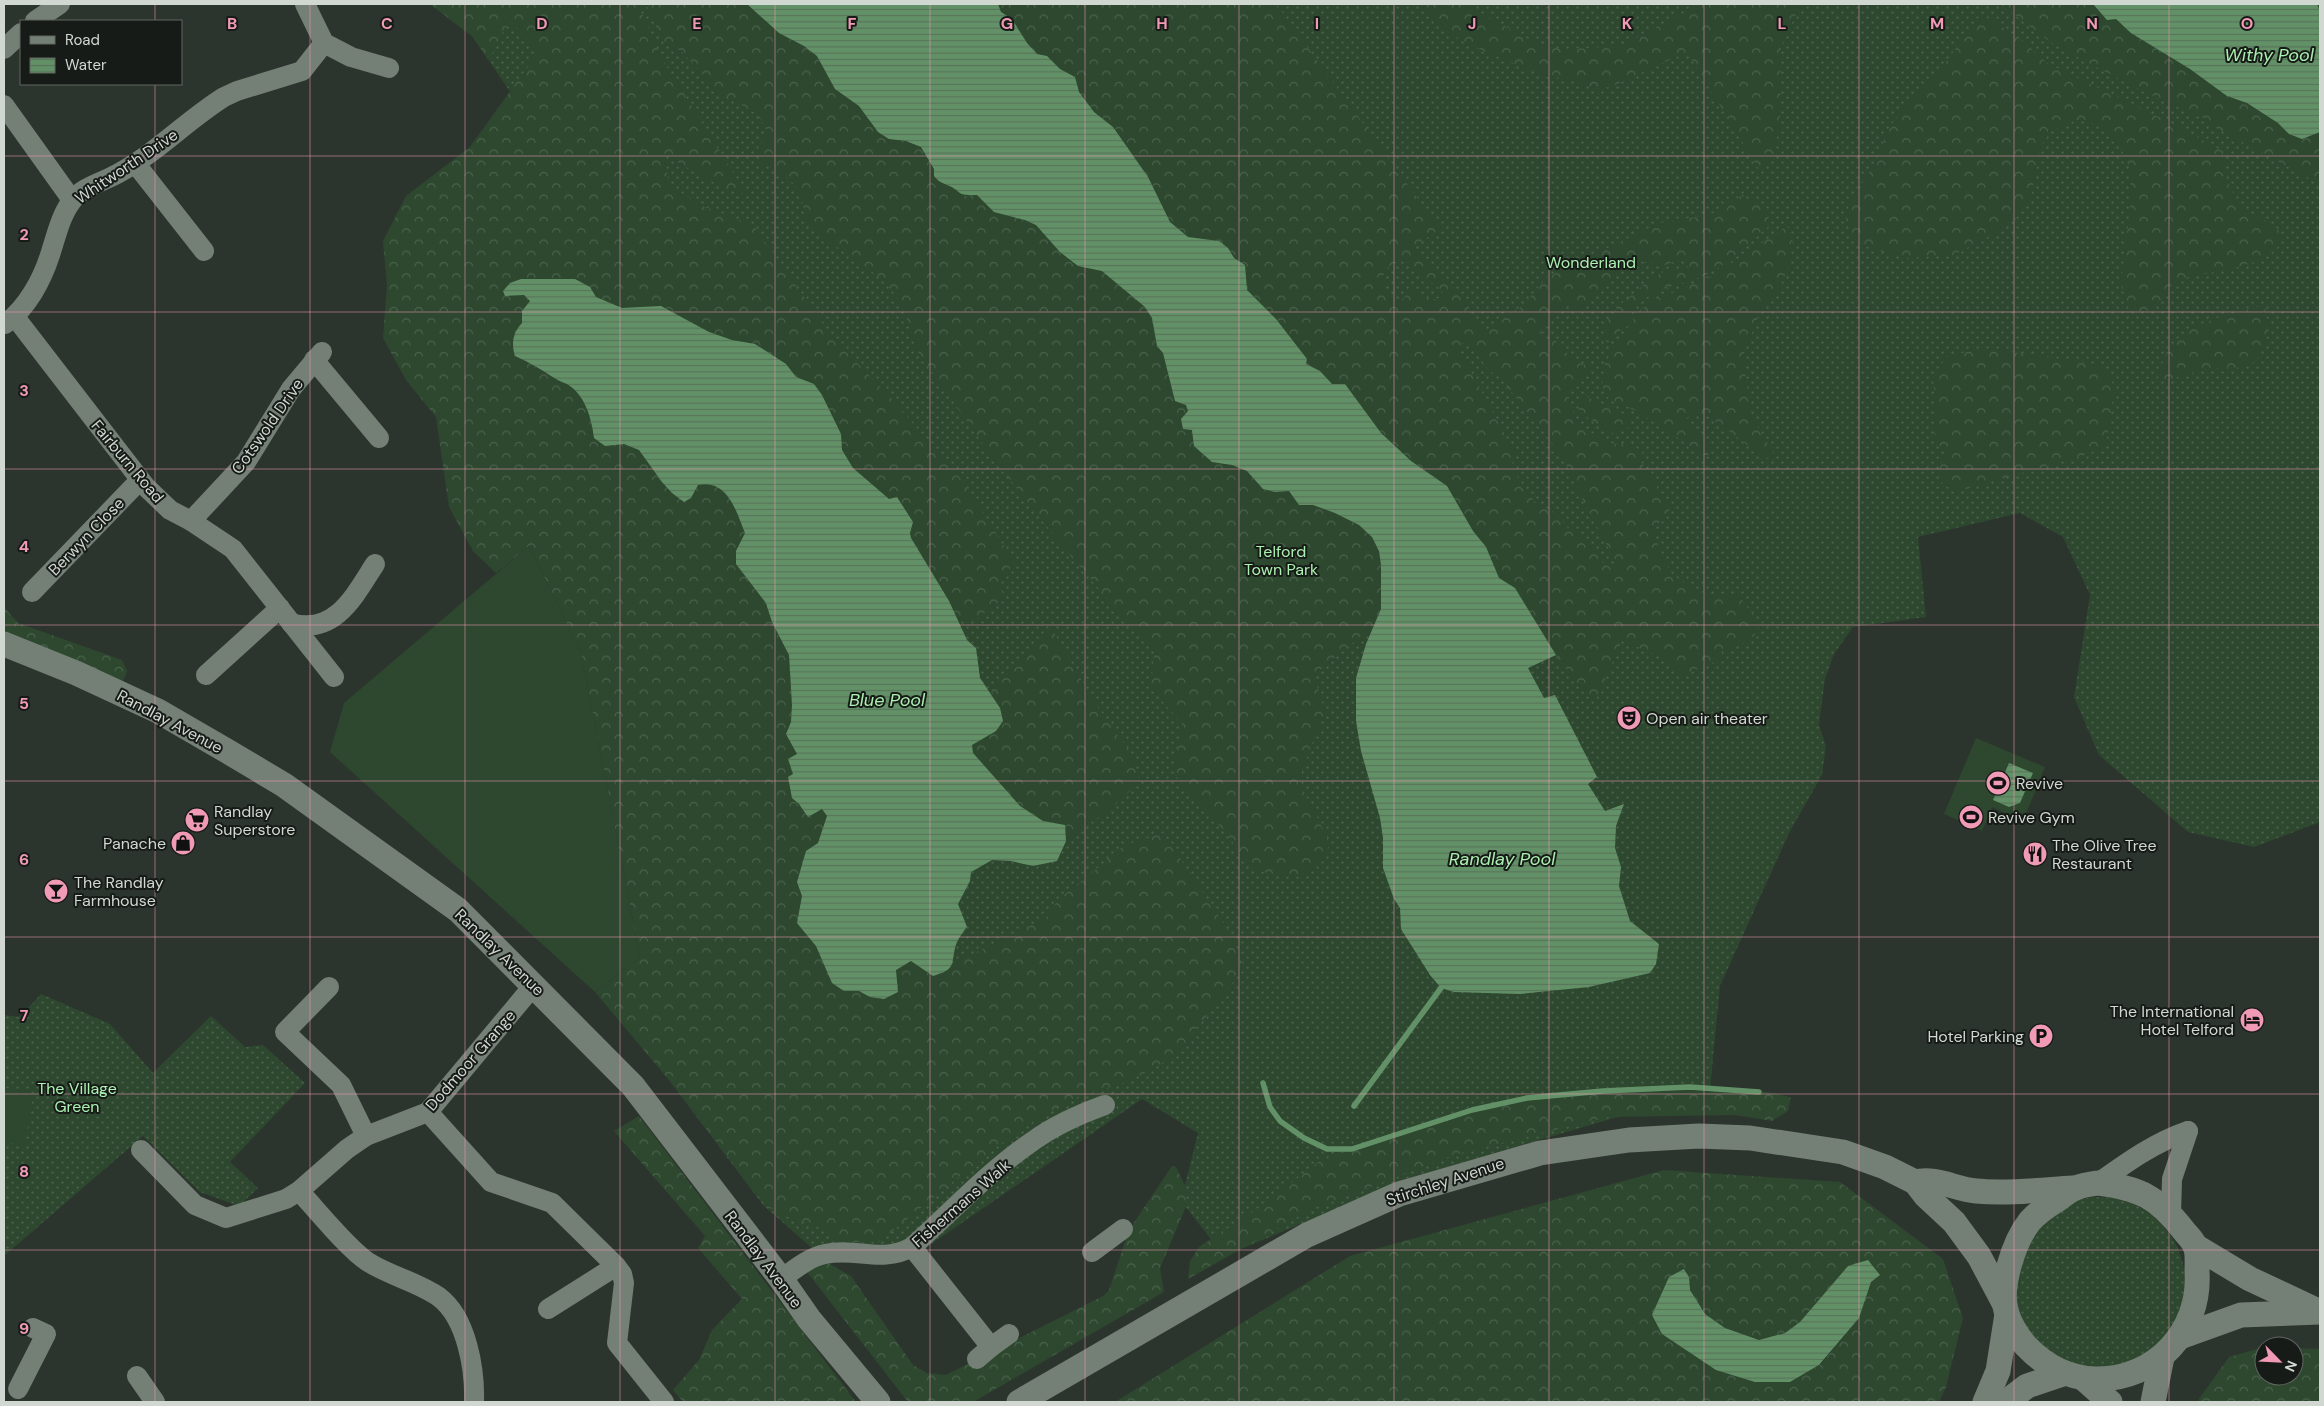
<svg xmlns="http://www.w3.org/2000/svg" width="2324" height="1406" font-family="'DM Sans',sans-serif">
	<defs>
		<pattern id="grass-dots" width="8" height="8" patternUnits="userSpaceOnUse" patternTransform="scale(1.25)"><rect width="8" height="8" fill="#2d482f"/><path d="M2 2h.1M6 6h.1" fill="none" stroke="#4a624c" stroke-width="1.8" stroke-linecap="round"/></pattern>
		<pattern id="forest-crowns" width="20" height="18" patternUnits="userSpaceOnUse" patternTransform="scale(1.25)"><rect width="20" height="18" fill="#2d482f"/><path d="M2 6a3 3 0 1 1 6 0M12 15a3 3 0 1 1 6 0" fill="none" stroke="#4a624c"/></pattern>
		<pattern id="water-rules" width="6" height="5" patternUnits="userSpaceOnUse" patternTransform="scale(1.25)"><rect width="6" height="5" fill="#639167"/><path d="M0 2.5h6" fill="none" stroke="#567559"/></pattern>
	</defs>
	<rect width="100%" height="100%" fill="#2c352d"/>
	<g fill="url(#grass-dots)">
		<polygon points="430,4 2320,4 2320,822 2254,847 2188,832 2099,755 2074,697 2090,595 2063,537 2020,513 1918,537 1926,617 1853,627 1834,654 1825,679 1819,725 1826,746 1822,775 1789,833 1720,986 1709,1099 1641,1110 1413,1177 1224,1256 1181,1201 1198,1133 1142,1099 924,1249 821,1256 763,1205 669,1080 511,93 472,36"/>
		<polygon points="41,994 110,1024 153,1073 211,1016 245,1047 263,1045 305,1083 230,1162 258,1188 239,1206 200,1192 143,1136 4,1256 4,1015 20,1017"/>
		<circle cx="2099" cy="1283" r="86"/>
	</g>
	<g fill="url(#forest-crowns)" fill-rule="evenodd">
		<path d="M430,4H638L661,57L747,195L715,183L666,156L667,176L673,188L705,207L753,225L833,338L891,398L967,486L1014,563L1001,580L1004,598L974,621L958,622L949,601L889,499L853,468L842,450L841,434L814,384L796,377L786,364L755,344L732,340L709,332L661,306L623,308L596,297L590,287L505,296L525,295L530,301L522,311V323L515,356C531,363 541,371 556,379C561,382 566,383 570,386C586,397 592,421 594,438L605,446L624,444L639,450L662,482L691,498L698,485C728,479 736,511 745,533L736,551V564L766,603L772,622L789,655L792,705L791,722L786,734L797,754L792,798L808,817L822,809L827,816L818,843L805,851L797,882L802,896L797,923L816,946L824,967L844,991H859L870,997L896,970L911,961L933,976L946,972L954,963L1046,918L1058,900L1105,862L1115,851L1132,843L1163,833L1232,936L1244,968L1175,1056L1129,1081L1069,1100L1023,1128L992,1150L879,1242L836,1243L823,1230L808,1222L792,1219L766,1206L669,1080L595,992L640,957L581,653L529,546L496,573L473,551L449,507L436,417L406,380L383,338L387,286L383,241L406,196L470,147L539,51L509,20L489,60L472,36Z"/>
		<path d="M646,4H747L779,33L804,46L817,56L835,89L859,106L878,132L889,139L906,141L921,147C931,163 942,188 961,195C965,197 972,195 977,195L994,212L1025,220L1036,225L1060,252L1078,266L1102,271L1145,307L1152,318L1156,346L1163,353L1175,401L1186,405L1194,446L1212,462L1232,465L1247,471L1263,489L1275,492L1289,491L1299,505H1313L1335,513L1359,525L1372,537L1379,551L1381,565V609L1373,626L1314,675L1325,712L1310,749L1299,782L1329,841C1328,856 1314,876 1298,877C1283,878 1265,872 1251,869L1230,838L1176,776L1175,757L1183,725L1151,688L1154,652L1067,552L993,458L916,349C902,292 891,284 844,252C835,245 824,239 816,232C802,219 805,201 796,187C789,176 772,170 761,163L757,150L768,133L757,114L720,93L681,51L663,42Z"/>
		<path d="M998,4H1276L1440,229L1413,247L1468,306L1465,313L1476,324L1488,330L1499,319L1523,306L1546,278L1659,223L1710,215L1743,195L1768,209V227C1752,240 1729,263 1711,272C1689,284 1663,285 1643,300C1632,309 1618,340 1607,343L1603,334L1608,319L1621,304L1648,281L1665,271L1690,267L1686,258L1665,265L1640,262L1625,267L1612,279L1578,316L1568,302L1540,332L1545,339L1555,340L1574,361L1590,367L1578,386L1568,395L1576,422L1607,443L1630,445L1643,451L1639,458L1670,509L1656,527L1655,538L1671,574L1692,588L1719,596L1738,595L1759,623C1757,642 1738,645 1722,651L1721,659L1684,675L1678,674L1667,659L1622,641L1595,702L1581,682L1577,684L1556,655L1515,588L1499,578L1486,547L1473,531L1447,486L1411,461L1381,433L1367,414L1332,384L1320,371L1306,364L1276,319L1247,289L1245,265L1234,258L1228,248L1218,241L1188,237L1170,222L1148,177L1114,127L1094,112L1079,92L1075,77L1060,69L1047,56L1037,54L1027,43L1012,19L1001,12ZM1401,261C1420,268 1426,280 1443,291L1439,298L1431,300L1412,289L1397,305C1383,289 1373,269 1401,261ZM1462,343L1472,346L1489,371L1498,375L1562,455L1579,493L1617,564L1613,569L1601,561L1586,537L1568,528L1556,514L1534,501L1511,468L1515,454L1460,351Z"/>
		<polygon points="1418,4 1473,4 1481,13 1530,40 1560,49 1593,48 1623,44 1656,29 1699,4 1801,4 1781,46 1780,126 1773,152 1760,171 1687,52 1610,87 1595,89 1566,78 1547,77 1472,46 1442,29"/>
		<polygon points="2000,4 2093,4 2107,19 2116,19 2131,33 2190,69 2226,96 2247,103 2278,123 2289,134 2302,139 2320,132 2320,184 2216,128 2205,119 2152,96 2079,58 2049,41"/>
		<path d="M1981,14L2022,40L2047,63L2179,127L2224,152C2221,170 2233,202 2249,212C2262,220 2275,223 2284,237C2273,264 2225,270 2199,275C2193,277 2185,277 2180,279C2157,291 2167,317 2129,310L2121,284L2130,208L2131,171L2115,135L2086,120H2076L2050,132L2041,146L2031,198L2015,220L1997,232L1954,255L1904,258L1868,247L1851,236L1846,220L1849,202L1875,164L1890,126L1907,105L1934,78Z"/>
		<polygon points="1787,226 1793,241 1790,264 1775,297 1759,315 1743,356 1751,416 1773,452 1772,456 1768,458 1761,455 1703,412 1681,420 1714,445 1707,457 1638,412 1605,396 1602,385 1605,362 1639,311 1651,302 1714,275"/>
		<path d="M2266,305C2264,314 2268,319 2269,328C2269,333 2265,341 2264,346C2255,375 2231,366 2209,369C2191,371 2176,380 2157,381C2160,373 2162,364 2165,356C2182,320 2233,315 2266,305Z"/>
		<path d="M1984,348L2095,364L2109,373L2112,382L2114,391L2108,433L2106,441L2099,449L2080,457L1957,491C1934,483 1936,472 1946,454C1927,429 1937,429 1936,401C1936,394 1933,385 1933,378L1946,357Z"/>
		<polygon points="1583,395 1632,418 1627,430 1612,433 1582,414 1579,409"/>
		<polygon points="4,607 18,623 122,660 127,671 121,686 4,638"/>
		<polygon points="1050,626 1095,703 1131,754 1140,782 1111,808 1066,841 1065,825 1043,821 1020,806 973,753 972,745 996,731 1003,721 1000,708 991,689"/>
		<path d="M1690,1087C1713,1088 1773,1089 1791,1098L1788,1111L1772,1121L1735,1115L1608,1117L1457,1154L1308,1211L1188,1279L1190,1261L1199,1247L1253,1212L1320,1161L1402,1131L1472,1110L1527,1098L1603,1091Z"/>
		<polygon points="639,1116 856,1402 683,1402 673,1390 699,1360 712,1330 742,1299 698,1248 705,1236 614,1131"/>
		<polygon points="1172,1166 1176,1167 1187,1190 1185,1209 1160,1268 1164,1292 973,1402 908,1402 804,1268 817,1257 851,1276 913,1365 927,1373 946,1375 1103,1296 1109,1290 1129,1230"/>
		<path d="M1664,1170L1840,1182L1943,1259L1963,1318L1946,1387L1939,1402H1115L1350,1256ZM1848,1266L1871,1282L1859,1318L1820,1365L1790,1382L1716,1370L1680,1271L1685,1269L1689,1277V1290L1705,1314L1725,1328L1759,1340L1785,1333L1800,1322Z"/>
		<polygon points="2264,1347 2264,1376 2294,1376 2294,1348 2320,1349 2320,1402 2199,1402 2199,1399 2229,1357"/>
	</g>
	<g fill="#2d482f">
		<polygon points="529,546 581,653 640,957 595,992 330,752 344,703"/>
		<polygon points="1976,738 2045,767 2023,821 1992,807 1982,831 1944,814"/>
		<polygon points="4,1088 33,1093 25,1145 4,1142"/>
	</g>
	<g fill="url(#water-rules)">
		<path d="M747,4H998L1001,12L1012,19L1027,43L1037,54L1047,56L1060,69L1075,77L1079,92L1094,112L1113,127L1148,177L1170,222L1188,237L1219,241L1228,248L1234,258L1245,265L1247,290L1276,319L1307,359L1306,364L1320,371L1332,384H1345L1381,433L1411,461L1447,486L1473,531L1486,547L1499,578L1515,588L1556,655L1528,668L1544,698L1555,695L1597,777L1588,784L1605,811L1624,804L1616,826L1615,848L1621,867L1619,886L1630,921L1659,944L1656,964L1650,973L1589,987L1520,994L1454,992L1441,988L1430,975L1401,929L1400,908L1394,899L1383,868V838L1380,818L1361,751L1356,721V678L1366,644L1381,609V565L1379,551L1372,537L1359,525L1335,513L1313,505H1299L1289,491L1275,492L1263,489L1247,471L1232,465L1212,462L1194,446L1192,430L1183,429L1181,419L1188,411L1186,405L1175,401L1163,353L1157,346L1152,318L1145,307L1102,271L1078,266L1060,252L1036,225L1025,220L994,212L977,195C954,196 963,191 947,185C941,182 939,182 934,176V169L921,147L906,141L889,139L878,132L859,106L835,89L817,56L804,46L779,33Z"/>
		<polygon points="2093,4 2317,4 2320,12 2320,132 2302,139 2289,134 2278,123 2247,103 2227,96 2190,69 2131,33 2116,19 2107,20"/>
		<path d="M521,279H575L590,287L596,297L622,308L661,306L709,332L732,340L755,344L786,364L796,377L814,384L822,395L841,434L842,450L853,468L889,499L897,497L913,522L910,533L911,538L949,601L967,640L976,648L980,678L1000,708L1003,721L996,731L972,745L973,753L1020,806L1043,821L1065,825L1066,841L1057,861L1033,866L1011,861L992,860L971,872L970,881L958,904L967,927C962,933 957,940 955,948C951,967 955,969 933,976L911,961L896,970L898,992L884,999L870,997L859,991H844L832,983L816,946L797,923L802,896L797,882L806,851L818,843L827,816L822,809L808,817L799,804L792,798L788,777L793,774L788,759L797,754L786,734L791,722L792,705L789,655L772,622L766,603L736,564V551L745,533C736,511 728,479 698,485L691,498L684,502L672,493L662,482L639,450L624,444L605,446L594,438C592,421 586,397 570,386C566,383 561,382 556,379C541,370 531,363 515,356C511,343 513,333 522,323V311L530,301L524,295L505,296L503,291L510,283Z"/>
		<polygon points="2009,763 2033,773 2020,803 2009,807 1993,800"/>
		<polygon points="1868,1260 1880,1275 1871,1282 1859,1318 1819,1365 1790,1382 1755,1382 1716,1370 1662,1334 1652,1315 1669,1277 1684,1269 1689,1277 1690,1290 1705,1314 1725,1328 1759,1340 1785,1333 1800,1322 1848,1266"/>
	</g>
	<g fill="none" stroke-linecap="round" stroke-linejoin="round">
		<g stroke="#639167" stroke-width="5.5">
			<polyline points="1263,1083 1270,1107 1280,1121 1304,1138 1327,1149 1352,1149 1472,1110 1527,1098 1603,1091 1690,1087 1759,1092"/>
			<polyline points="1354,1106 1441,988"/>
		</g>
		<g stroke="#747f75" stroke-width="20">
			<polyline points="305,4 324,43 351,57 389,68"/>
			<polyline points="35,21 60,4"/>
			<polyline points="4,49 21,33"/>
			<polyline points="4,105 72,200"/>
			<polyline points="135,163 204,251"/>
			<polyline points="15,317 146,487 170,510 191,521 233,549 334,677"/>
			<path d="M5,324C27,308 42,280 50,255C56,237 60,217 71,202C80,189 96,184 109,178C152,158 184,122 224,97L237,91L302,71L324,43"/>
			<polyline points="314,360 379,438"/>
			<polyline points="191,521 246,462 291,389 322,352"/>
			<polyline points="32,592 140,480"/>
			<path d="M291,623C335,636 355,595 375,564"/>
			<polyline points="206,675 280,608"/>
			<polyline points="329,987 285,1032 341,1085 366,1136"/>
			<polyline points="428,1112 491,1182 552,1203 616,1266 622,1274 624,1283 617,1343 664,1402"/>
			<polyline points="141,1150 195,1205 226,1218 286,1199 299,1191 347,1149 366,1136 428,1112 534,985"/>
			<path d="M2098,1183C2126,1163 2155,1142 2188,1131"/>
			<path d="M299,1191C318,1211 347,1248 368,1262C390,1276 418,1282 439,1297C467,1318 475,1370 474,1402"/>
			<polyline points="2171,1214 2172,1179 2188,1131"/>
			<polyline points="912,1247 991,1347 1009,1334"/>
			<polyline points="1092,1252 1123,1229"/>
			<path d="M781,1279C794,1270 809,1257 825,1254C856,1247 881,1264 912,1247C951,1212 989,1171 1033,1141C1055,1125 1080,1114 1105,1105"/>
			<polyline points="548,1309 616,1266"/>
			<polyline points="977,1359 991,1347"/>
			<polyline points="137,1376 155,1402"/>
			<polyline points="18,1389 46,1334 33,1328"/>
		</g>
		<g stroke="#747f75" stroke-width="25">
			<polyline points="4,644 76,673 158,711 227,751 284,785 458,910 633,1086 781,1279 809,1319 878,1402"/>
			<path d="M1915,1182C1936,1177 1955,1189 1976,1191C2008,1194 2041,1190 2073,1188"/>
			<path d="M2098,1183C2139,1188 2158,1197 2184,1231C2187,1235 2193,1240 2195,1246C2198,1252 2197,1264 2197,1272C2201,1331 2155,1380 2096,1379C2068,1378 2045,1366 2026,1346C2018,1337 2011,1326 2007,1314C1998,1289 2014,1241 2030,1221C2037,1213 2047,1206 2057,1200C2063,1196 2069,1190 2076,1188C2083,1185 2091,1184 2098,1183Z"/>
			<polyline points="2195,1246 2250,1279 2314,1309"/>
			<polyline points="2180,1337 2241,1315 2320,1312"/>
			<polyline points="2084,1379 2110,1402"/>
			<polyline points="1019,1402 1307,1235 1399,1194 1540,1153 1629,1140 1699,1136 1750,1138 1843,1152 1885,1167 1915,1182 1925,1195 1954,1222 1979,1256 2005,1305"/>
			<polyline points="1985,1402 1998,1371 2007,1314"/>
			<polyline points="2006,1402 2027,1386 2063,1374"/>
			<polyline points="2153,1402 2162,1357"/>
		</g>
	</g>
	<path fill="none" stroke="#f09ab6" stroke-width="1" stroke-opacity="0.55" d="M155,4V21M310,4V1402M465,4V1402M620,4V1402M775,4V1402M930,4V1402M1085,4V1402M1239,4V1402M1394,4V1402M1549,4V1402M1704,4V1402M1859,4V1402M2014,4V1402M2169,4V1402M155,84V1402M4,156H2320M4,312H2320M4,469H2320M4,625H2320M4,781H2320M4,937H2320M4,1094H2320M4,1250H2320"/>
	<defs>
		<symbol id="theatre-disc" viewBox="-11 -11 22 22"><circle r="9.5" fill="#f09ab6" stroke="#171b17"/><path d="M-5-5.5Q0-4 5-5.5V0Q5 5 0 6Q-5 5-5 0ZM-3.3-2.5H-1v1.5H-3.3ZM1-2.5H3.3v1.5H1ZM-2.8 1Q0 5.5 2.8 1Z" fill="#111"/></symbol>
		<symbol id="stadium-disc" viewBox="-11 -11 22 22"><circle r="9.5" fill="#f09ab6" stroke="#171b17"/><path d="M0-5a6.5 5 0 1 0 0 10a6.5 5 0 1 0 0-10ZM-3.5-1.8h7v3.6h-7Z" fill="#111"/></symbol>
		<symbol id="supermarket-disc" viewBox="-11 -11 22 22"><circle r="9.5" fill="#f09ab6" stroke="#171b17"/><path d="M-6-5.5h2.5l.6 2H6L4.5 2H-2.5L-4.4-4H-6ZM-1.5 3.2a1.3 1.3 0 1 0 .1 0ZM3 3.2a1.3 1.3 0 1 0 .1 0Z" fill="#111"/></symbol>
		<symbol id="shop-disc" viewBox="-11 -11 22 22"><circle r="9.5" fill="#f09ab6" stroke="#171b17"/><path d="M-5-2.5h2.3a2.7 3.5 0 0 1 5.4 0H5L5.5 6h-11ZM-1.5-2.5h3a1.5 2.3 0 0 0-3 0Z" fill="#111"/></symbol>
		<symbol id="restaurant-disc" viewBox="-11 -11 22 22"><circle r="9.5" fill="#f09ab6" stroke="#171b17"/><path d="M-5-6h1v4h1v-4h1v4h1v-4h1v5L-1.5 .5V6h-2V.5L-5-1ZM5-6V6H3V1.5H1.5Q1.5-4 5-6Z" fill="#111"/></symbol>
		<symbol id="bar-disc" viewBox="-11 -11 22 22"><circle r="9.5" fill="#f09ab6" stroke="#171b17"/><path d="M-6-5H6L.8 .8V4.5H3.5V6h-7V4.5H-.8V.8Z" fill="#111"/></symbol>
		<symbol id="hotel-disc" viewBox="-11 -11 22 22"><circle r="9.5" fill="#f09ab6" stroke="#171b17"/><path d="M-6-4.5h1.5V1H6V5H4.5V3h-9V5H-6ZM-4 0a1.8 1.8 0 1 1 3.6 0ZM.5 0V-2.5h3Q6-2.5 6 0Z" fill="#111"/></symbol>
		<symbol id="parking-disc" viewBox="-11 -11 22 22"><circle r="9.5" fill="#f09ab6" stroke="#171b17"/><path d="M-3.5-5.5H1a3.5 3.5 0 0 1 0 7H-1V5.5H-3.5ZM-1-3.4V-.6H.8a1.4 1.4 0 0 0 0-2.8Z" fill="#111"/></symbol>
	</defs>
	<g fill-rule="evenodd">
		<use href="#theatre-disc" x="1615" y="704" width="28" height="28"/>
		<use href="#stadium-disc" x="1984" y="769" width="28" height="28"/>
		<use href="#stadium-disc" x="1957" y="803" width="28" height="28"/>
		<use href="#supermarket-disc" x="183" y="806" width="28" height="28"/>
		<use href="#shop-disc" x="169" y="829" width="28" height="28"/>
		<use href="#restaurant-disc" x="2021" y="840" width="28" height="28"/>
		<use href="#bar-disc" x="42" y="877" width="28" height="28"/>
		<use href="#hotel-disc" x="2238" y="1006" width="28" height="28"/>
		<use href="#parking-disc" x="2027" y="1022" width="28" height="28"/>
	</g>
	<g text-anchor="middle" stroke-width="4" stroke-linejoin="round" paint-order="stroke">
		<g font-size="16" fill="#d1d7d1" stroke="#171b17">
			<text transform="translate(126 166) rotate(-34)" y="6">Whitworth Drive</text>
			<text transform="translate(267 426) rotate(-55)" y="6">Cotswold Drive</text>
			<text transform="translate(128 461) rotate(50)" y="6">Fairburn Road</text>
			<text transform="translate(86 536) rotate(-46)" y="6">Berwyn Close</text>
			<text transform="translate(170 721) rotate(28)" y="6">Randlay Avenue</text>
			<text transform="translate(500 952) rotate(44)" y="6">Randlay Avenue</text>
			<text transform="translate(470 1060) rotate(-49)" y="6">Dodmoor Grange</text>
			<text transform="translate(1445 1181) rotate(-18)" y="6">Stirchley Avenue</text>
			<text transform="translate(961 1203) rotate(-41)" y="6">Fishermans Walk</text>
			<text transform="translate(764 1259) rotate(53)" y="6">Randlay Avenue</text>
		</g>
		<g font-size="16" fill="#acf1b1" stroke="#171b17">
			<text x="1591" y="268">Wonderland</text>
			<text x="1281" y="557">Telford<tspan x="1281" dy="18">Town Park</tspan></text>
			<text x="77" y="1094">The Village<tspan x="77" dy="18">Green</tspan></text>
		</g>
		<g font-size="16" fill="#d1d7d1" stroke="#171b17" text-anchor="start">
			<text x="1646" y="724">Open air theater</text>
			<text x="2016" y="789">Revive</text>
			<text x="214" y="817">Randlay<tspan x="214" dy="18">Superstore</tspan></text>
			<text x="1988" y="823">Revive Gym</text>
			<text x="166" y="849" text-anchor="end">Panache</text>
			<text x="2052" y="851">The Olive Tree<tspan x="2052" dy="18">Restaurant</tspan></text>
			<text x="74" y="888">The Randlay<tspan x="74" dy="18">Farmhouse</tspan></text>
			<text x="2234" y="1017" text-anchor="end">The International<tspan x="2234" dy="18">Hotel Telford</tspan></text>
			<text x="2024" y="1042" text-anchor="end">Hotel Parking</text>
		</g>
		<g font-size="18" font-style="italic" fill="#acf0b1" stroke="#171b17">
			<text x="2269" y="61">Withy Pool</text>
			<text x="887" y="706">Blue Pool</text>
			<text x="1502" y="865">Randlay Pool</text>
		</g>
	</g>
	<g font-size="16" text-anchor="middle" font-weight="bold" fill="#f09ab6" stroke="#171b17" stroke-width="4" stroke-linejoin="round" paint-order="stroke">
		<text x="232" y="29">B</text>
		<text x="387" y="29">C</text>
		<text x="542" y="29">D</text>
		<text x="697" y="29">E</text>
		<text x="852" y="29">F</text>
		<text x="1007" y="29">G</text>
		<text x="1162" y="29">H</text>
		<text x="1317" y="29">I</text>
		<text x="1472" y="29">J</text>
		<text x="1627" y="29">K</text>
		<text x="1782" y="29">L</text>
		<text x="1937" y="29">M</text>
		<text x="2092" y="29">N</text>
		<text x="2247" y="29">O</text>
		<text x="24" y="240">2</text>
		<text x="24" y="396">3</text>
		<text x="24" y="552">4</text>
		<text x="24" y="709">5</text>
		<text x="24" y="865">6</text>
		<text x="24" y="1021">7</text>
		<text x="24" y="1177">8</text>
		<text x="24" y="1334">9</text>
	</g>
	<rect width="2324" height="1406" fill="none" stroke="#d1d7d1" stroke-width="10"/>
	<rect x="20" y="20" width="162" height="65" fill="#171b17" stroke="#616661"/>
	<rect x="30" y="36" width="25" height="8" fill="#747f75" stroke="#616661"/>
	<text x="65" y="45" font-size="15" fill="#d1d7d1">Road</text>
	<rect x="30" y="58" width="25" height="15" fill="url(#water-rules)" stroke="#616661"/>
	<text x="65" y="70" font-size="15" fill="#d1d7d1">Water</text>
	<g transform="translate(2279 1361) rotate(114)"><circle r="24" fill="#171b17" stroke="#616661"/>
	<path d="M0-4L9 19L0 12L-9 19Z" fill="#f09ab6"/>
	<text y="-8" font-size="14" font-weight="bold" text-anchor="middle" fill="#d1d7d1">N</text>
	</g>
</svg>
